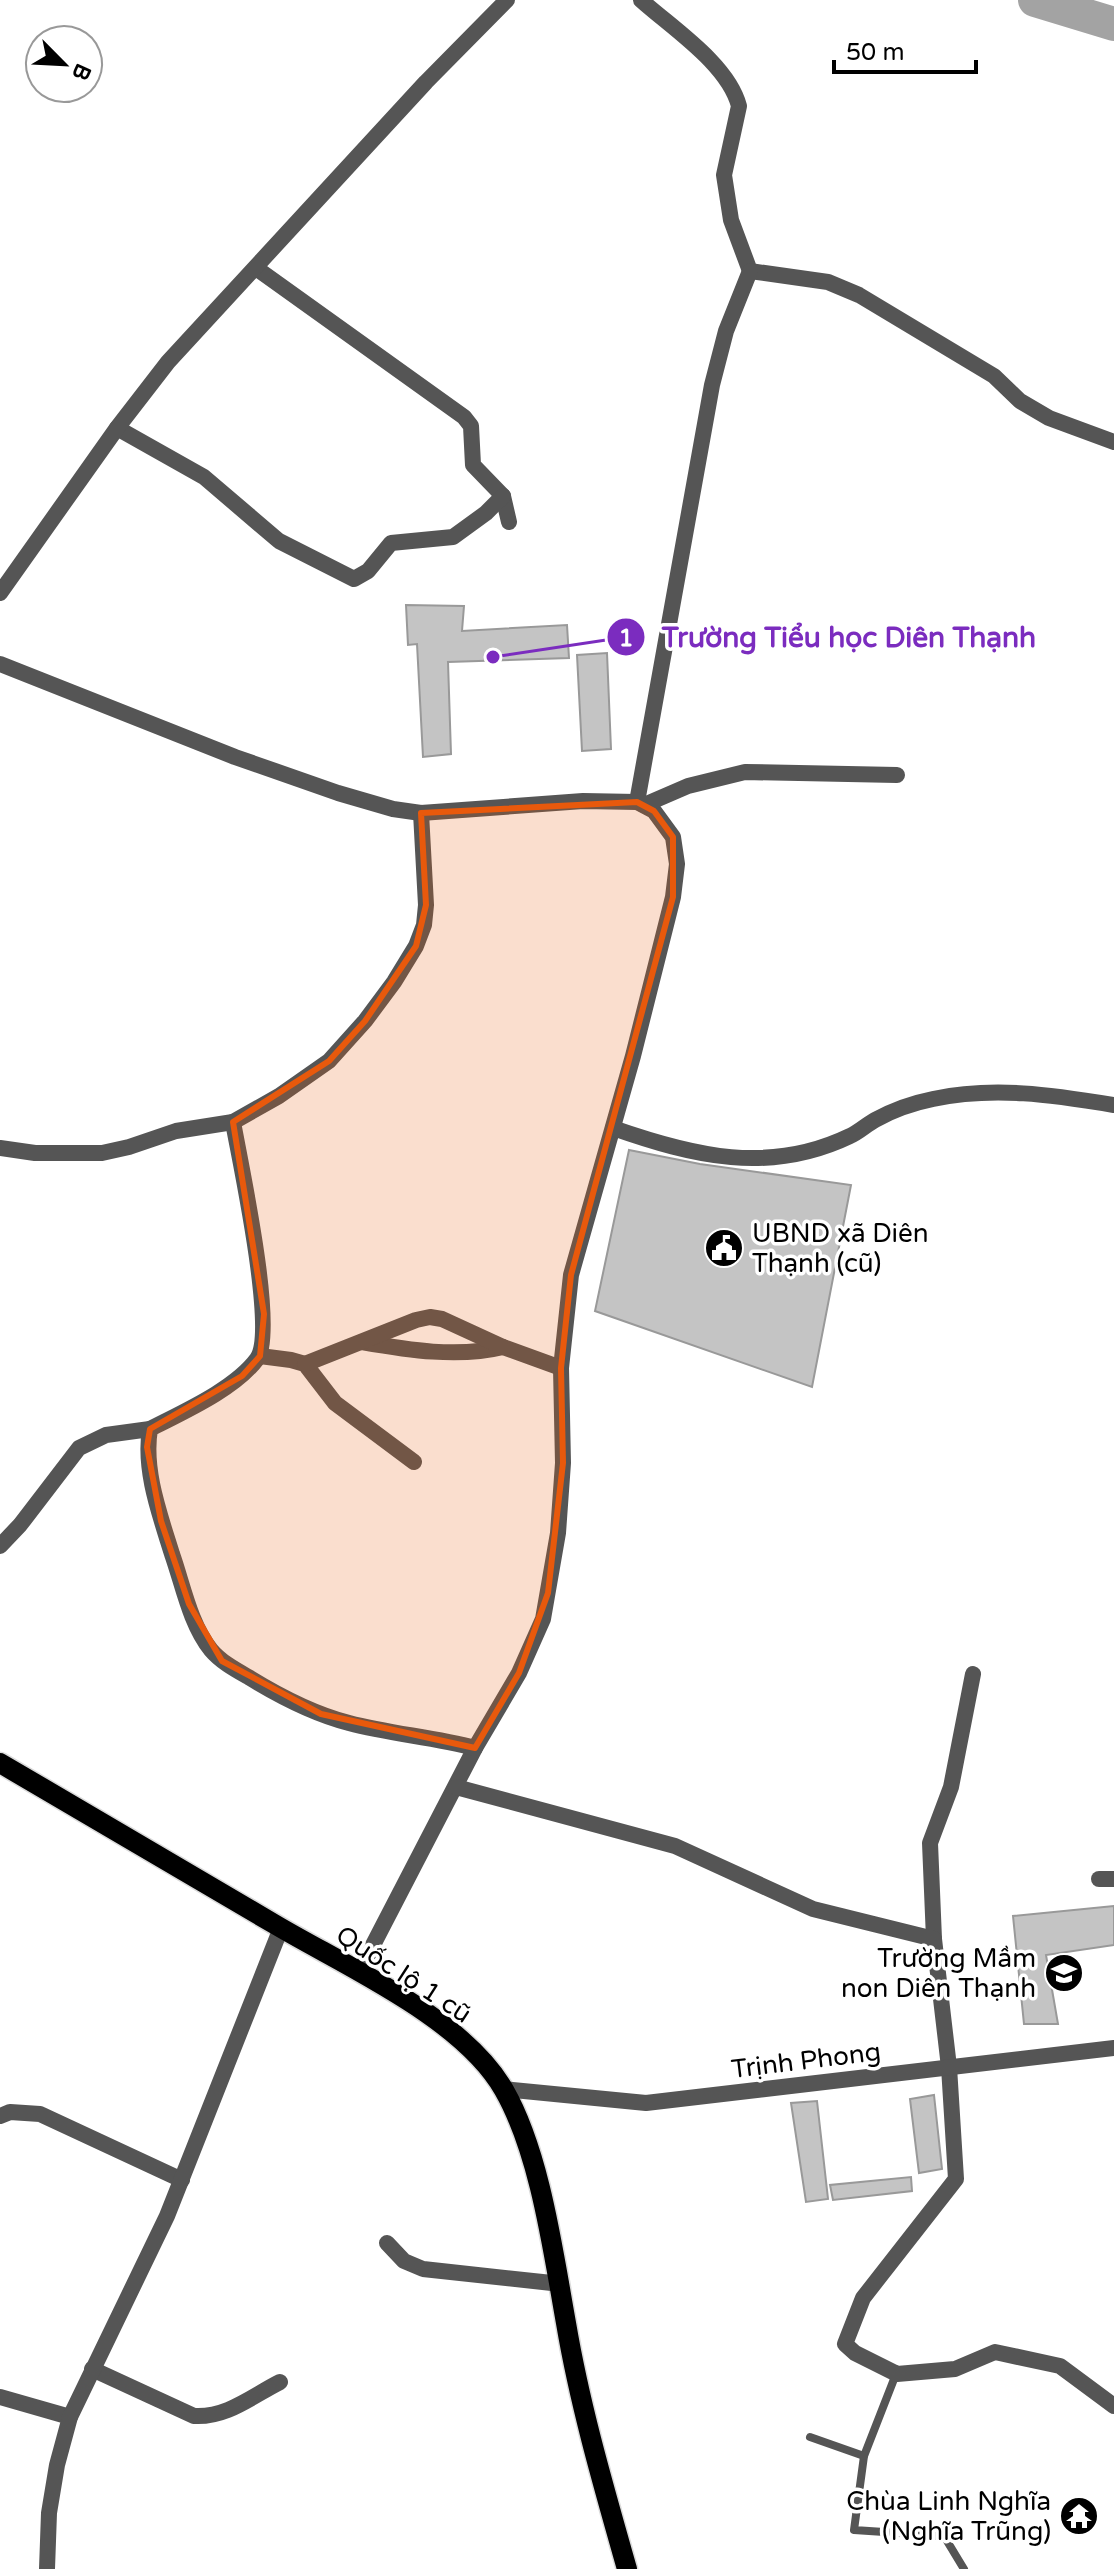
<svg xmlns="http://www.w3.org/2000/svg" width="1114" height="2569" font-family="'Varela Round',sans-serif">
	<rect width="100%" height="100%" fill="#fff"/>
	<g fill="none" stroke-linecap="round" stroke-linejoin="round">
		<polyline stroke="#a3a3a3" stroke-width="34" points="1035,0 1114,24"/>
	</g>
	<g fill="#c4c4c4" stroke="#999" stroke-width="2">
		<polygon points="406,605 464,606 462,631 567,625 569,658 448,662 451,754 423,757 417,644 408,645"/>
		<polygon points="607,653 611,749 582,751 577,655"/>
		<polygon points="629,1150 700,1164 851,1185 812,1387 595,1311"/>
		<polygon points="1114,1906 1114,1945 1046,1955 1058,2024 1024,2024 1013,1916"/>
		<polygon points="934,2095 942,2169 919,2173 910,2099"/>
		<polygon points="817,2101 828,2199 806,2202 791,2103"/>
		<polygon points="911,2177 912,2191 833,2200 830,2185"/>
	</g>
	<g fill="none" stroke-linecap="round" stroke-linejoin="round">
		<defs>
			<path id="primary" d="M0,1763C92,1817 184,1871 276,1925C347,1967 463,2018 504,2090C540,2153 553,2251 566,2323C580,2406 604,2488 627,2569"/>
		</defs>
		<use href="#primary" stroke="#dbdbdb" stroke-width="23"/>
		<g stroke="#555" stroke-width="8">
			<polyline points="896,2374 864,2456 854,2530 944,2536 964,2569"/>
			<polyline points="810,2437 864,2456"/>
		</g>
		<g stroke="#555" stroke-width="16">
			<path d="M641,0C672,28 728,64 739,106L724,175L731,220L750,271L828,282L859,295L994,376L1020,401L1049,418L1114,442"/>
			<polyline points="256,268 464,417 471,426 473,465 503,496 509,522"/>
			<polyline points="117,428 204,477 279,541 354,579 368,571 391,543 453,537 486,513 503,496"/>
			<polyline points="0,593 117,428 168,362 426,82 507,0"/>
			<polyline points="0,664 235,757 338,793 393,809 421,813 583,801 637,802 654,811 673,837 677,864 673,897 633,1056 571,1275 561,1368 563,1463 558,1533 543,1619 519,1673 475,1748 359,1972"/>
			<polyline points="637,802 712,385 726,331 750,271"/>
			<polyline points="644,805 688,786 745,772 897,775"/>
			<path d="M233,1122C240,1162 277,1331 257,1359C235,1389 183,1412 150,1429C143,1470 160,1515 172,1554C183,1585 190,1624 211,1650C221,1662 236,1670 250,1678C281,1697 314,1714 349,1723C391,1734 433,1737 475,1748"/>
			<path d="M613,1128C693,1156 769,1175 850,1136C859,1132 866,1125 875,1120C893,1110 913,1103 933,1099C994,1086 1053,1095 1114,1105"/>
			<polyline points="0,1148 35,1153 102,1153 129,1147 176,1131 233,1122 279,1096 329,1061 365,1021 394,982 416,946 424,925 426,905 421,813"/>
			<path d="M362,1342C408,1350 458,1358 503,1347"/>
			<polyline points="260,1356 291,1360 305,1364 335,1403 414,1462"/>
			<polyline points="305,1364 416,1320 430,1317 442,1319 503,1347 561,1368"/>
			<polyline points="0,1546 20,1525 79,1448 106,1435 150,1429"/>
			<polyline points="973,1674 951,1787 930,1843 934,1939 949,2067 956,2179 863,2298 845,2344 855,2353 897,2374 955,2369 995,2352 1060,2366 1114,2406"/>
			<polyline points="456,1787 675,1846 813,1909 934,1939"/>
			<polyline points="1099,1879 1114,1879"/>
			<polyline points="503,2089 646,2103 1114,2048"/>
			<polyline points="0,2116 10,2112 40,2114 182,2180"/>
			<polyline points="387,2243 404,2261 423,2269 561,2284"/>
			<path d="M92,2369L194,2416C227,2418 252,2396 280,2382"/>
			<polyline points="0,2397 70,2417"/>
			<polyline points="47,2569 49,2513 57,2465 70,2417 167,2216 281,1928"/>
		</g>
		<use href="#primary" stroke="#000" stroke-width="20"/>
	</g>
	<path fill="#e8590c" fill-opacity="0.2" stroke="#e8590c" stroke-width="6" stroke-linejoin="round" d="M637,802L654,811L673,837V897L571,1275L561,1368L563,1463L548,1593L519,1673L475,1748L321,1714L222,1661L189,1604L161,1521L147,1447L150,1429L242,1376L260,1356L264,1314L233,1122L329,1061L365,1021L416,946L426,905L421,813Z"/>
	<defs>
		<symbol id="civic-disc" viewBox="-11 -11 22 22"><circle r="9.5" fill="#000" stroke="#fff"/><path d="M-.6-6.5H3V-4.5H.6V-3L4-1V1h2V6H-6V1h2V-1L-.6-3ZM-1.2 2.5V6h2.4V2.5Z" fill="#fff"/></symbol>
		<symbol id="school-disc" viewBox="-11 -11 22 22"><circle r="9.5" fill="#000" stroke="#fff"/><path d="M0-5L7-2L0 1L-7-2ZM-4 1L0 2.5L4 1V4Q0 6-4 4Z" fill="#fff"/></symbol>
		<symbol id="temple-disc" viewBox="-11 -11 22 22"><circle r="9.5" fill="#000" stroke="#fff"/><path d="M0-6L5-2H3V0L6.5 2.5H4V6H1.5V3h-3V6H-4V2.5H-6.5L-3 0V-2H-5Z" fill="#fff"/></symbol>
	</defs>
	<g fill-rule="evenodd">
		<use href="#civic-disc" x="702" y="1226" width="44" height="44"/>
		<use href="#school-disc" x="1042" y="1951" width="44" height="44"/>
		<use href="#temple-disc" x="1057" y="2494" width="44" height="44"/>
	</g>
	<g text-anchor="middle" stroke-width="7" stroke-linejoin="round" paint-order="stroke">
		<g font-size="26" fill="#000" stroke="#fff" text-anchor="end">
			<text x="752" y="1242" text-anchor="start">UBND xã Diên<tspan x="752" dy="30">Thạnh (cũ)</tspan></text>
			<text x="1036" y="1967">Trường Mầm<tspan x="1036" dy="30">non Diên Thạnh</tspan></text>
			<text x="1051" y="2510">Chùa Linh Nghĩa<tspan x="1051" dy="30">(Nghĩa Trũng)</tspan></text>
		</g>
		<g font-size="26" fill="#000" stroke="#fff">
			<text transform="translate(404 1974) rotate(33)" y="9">Quốc lộ 1 cũ</text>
			<text transform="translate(806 2060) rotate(-7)" y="9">Trịnh Phong</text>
		</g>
	</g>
	<path fill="none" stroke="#7b2cbf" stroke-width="3" d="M493 657L626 637"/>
	<g fill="#7b2cbf" stroke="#fff" stroke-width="3">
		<circle cx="493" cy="657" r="8"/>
		<circle cx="626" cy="637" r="20"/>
	</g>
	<g font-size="24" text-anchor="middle" font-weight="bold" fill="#fff">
		<text x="626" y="646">1</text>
	</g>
	<g font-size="28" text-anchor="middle" font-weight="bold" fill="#7b2cbf" stroke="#fff" stroke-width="7" stroke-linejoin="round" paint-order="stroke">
		<text x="849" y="647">Trường Tiểu học Diên Thạnh</text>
	</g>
	<g transform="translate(64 64) rotate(114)"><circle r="38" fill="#ffffff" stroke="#999999" stroke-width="2"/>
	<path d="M0-6L14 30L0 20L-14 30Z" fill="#000000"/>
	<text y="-12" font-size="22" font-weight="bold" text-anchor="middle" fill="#000000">B</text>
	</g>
	<path d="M834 60v12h142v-12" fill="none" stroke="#000000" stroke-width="4"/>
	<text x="846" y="60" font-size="24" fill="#000000" stroke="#ffffff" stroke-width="6" paint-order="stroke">50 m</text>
</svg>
